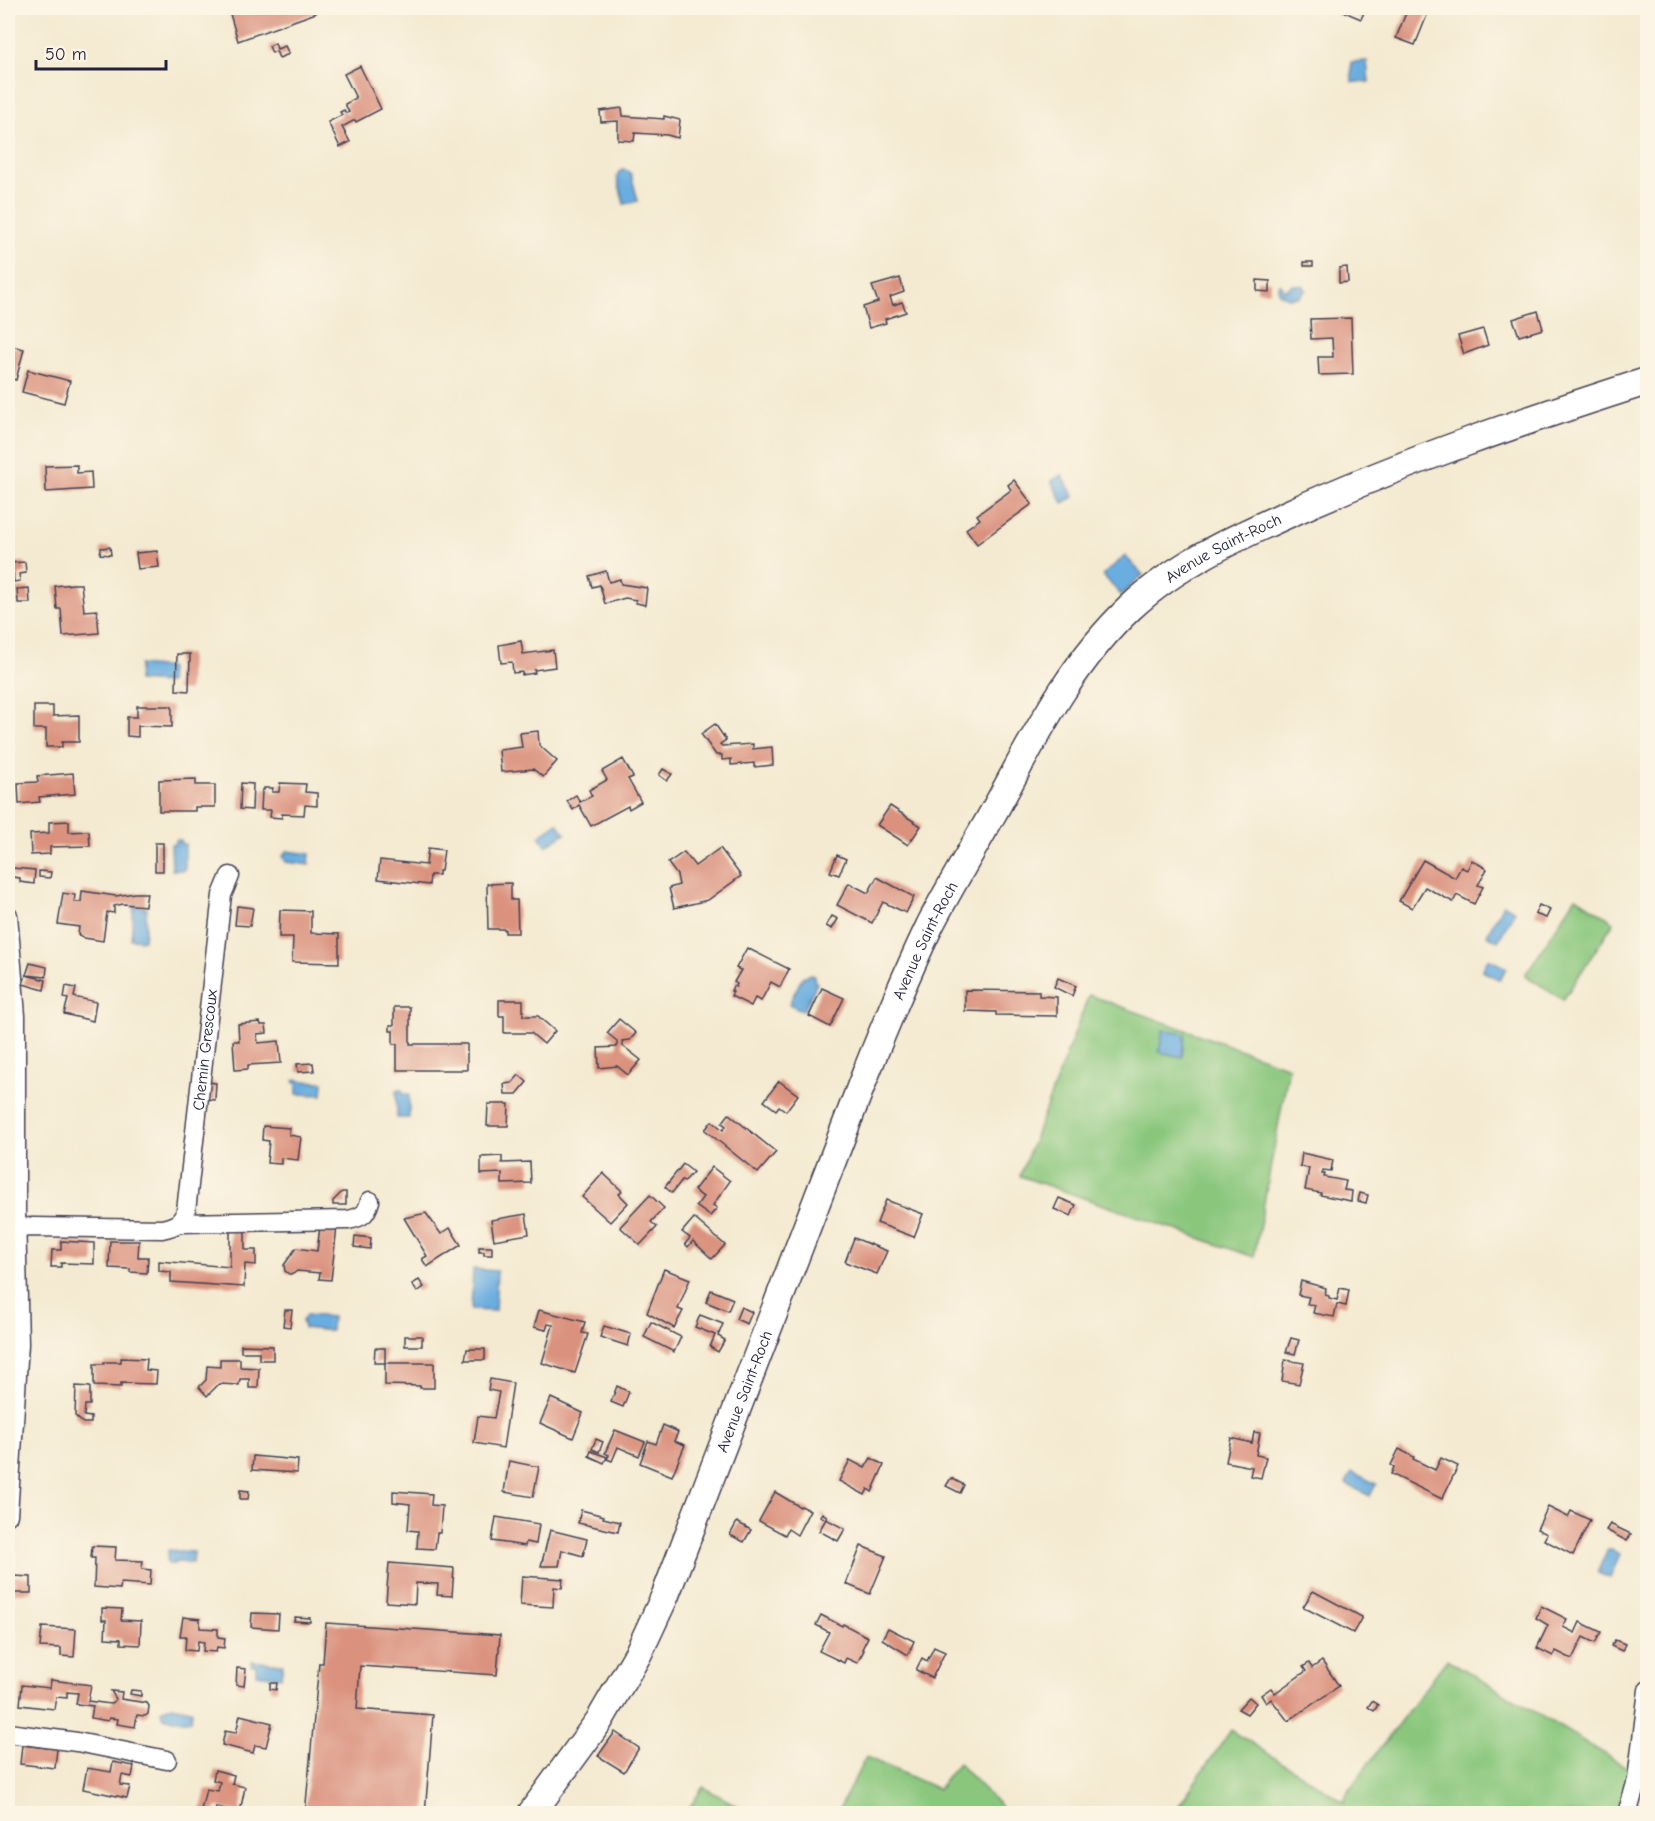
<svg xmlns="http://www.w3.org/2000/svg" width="1655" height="1821" font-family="'Comic Neue',sans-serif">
	<rect width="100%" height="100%" fill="#fcf5e5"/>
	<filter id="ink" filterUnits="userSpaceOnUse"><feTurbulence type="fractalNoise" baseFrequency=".0167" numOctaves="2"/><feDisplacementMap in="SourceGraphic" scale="12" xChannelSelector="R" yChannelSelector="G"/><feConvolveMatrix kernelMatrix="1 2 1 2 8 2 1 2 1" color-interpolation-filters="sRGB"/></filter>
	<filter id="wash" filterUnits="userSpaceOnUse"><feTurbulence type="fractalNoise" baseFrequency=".008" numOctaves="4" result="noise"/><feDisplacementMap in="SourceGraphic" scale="24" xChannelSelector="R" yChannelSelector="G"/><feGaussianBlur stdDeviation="1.35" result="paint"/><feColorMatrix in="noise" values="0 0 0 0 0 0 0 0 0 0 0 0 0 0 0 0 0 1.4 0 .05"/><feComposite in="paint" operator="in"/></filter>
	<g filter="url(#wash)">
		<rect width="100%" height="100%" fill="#f4ead1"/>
		<g fill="#8ac77d" stroke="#56745c" stroke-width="1.5">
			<polygon points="1576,897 1614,922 1563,1000 1525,975"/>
			<polygon points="1089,995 1289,1067 1254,1257 1020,1176"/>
			<polygon points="1447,1659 1630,1769 1619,1813 1173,1814 1231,1730 1344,1802 1348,1791"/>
			<polygon points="866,1757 938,1789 958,1763 1002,1808 1010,1813 837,1813"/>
			<polygon points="703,1787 750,1813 686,1813"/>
		</g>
		<g fill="#6baddf" stroke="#46688d" stroke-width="1.5">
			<polygon points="1367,61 1369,82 1352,82 1351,62"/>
			<polygon points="624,169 631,174 638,201 624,204 617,177 619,172"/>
			<polygon points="1280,284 1282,285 1283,289 1285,290 1293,285 1304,286 1306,290 1299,297 1287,298 1279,293 1278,286"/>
			<polygon points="1062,475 1074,497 1063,503 1051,481"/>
			<polygon points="1125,556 1143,575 1121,595 1103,575"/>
			<polygon points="139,665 170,668 169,683 138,681"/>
			<polygon points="558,823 565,833 546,846 539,836"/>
			<polygon points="176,840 181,840 181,844 185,844 185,870 172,870 171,844 175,844"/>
			<polygon points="287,851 310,854 309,865 286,862 283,856"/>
			<polygon points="1503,904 1515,911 1498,941 1487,935"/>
			<polygon points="134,906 147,908 144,940 131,939"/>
			<polygon points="1488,959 1507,968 1500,980 1482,971"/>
			<polygon points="809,974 814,976 815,982 817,983 803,1011 789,1004 803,976 805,977"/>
			<polygon points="1163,1030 1185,1034 1182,1057 1159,1052"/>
			<polygon points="297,1079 300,1081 323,1082 322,1095 297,1094 297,1085 294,1081"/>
			<polygon points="396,1090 402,1090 403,1094 409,1094 409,1118 397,1118"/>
			<polygon points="473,1269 497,1271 495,1311 471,1310"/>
			<polygon points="306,1315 332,1317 331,1331 304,1328 302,1321"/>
			<polygon points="1352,1472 1376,1484 1370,1496 1346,1484"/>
			<polygon points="1608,1549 1620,1554 1610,1578 1598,1573"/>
			<polygon points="168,1550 194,1552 193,1563 176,1562 174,1564 168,1564 167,1562"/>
			<polygon points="252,1661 283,1664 281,1677 256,1674 256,1665 252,1665"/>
			<polygon points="171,1706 192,1710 191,1720 174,1720 164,1717 161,1712 162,1709"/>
		</g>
		<g id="blocks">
			<g fill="#da927e">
				<polygon points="249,8 314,8 316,13 238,41 230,14"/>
				<polygon points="1344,8 1366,8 1361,19 1342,11"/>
				<polygon points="1408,8 1430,8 1415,45 1396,38"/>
				<polygon points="275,43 277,49 285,46 289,54 279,58 276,51 272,53 269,46"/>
				<polygon points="360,66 381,109 356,122 355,120 342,127 350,142 340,147 328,122 342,115 340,112 344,110 346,113 349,112 345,104 356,98 344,74"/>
				<polygon points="622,108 623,116 664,119 664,116 680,120 678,138 667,135 635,133 634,141 618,140 618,121 601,122 600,111"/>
				<rect x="1304" y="262" width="9" height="4"/>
				<polygon points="1347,267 1348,282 1339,283 1339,268"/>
				<polygon points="900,278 904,292 890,297 893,305 902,302 906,312 885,319 886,323 869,328 863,307 878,302 872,286"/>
				<polygon points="1257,280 1270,281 1270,292 1257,291"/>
				<polygon points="1538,311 1543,329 1519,336 1513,319"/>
				<polygon points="1351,318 1353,374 1319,375 1318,357 1333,357 1332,338 1311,339 1310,319"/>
				<polygon points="1483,329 1488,345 1464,354 1458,336"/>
				<polygon points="8,345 24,349 16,380 8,378"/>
				<polygon points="28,370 70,381 64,403 22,392"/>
				<polygon points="77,465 77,473 91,472 92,489 46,492 45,466"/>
				<polygon points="1014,480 1032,504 977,544 966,529 980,519 977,515 1011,490 1008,485"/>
				<polygon points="110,547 111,555 100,554 101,548"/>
				<polygon points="157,551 159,567 138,569 136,553"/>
				<polygon points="25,562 26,573 19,574 20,581 14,582 13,574 8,575 8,563"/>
				<polygon points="606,571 609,582 620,579 621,584 647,588 645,605 636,603 636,600 625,598 605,604 600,585 592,587 589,576"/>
				<polygon points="73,584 81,584 84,611 97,610 99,633 63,636 61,609 57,609 55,586"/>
				<polygon points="29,588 30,603 18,603 17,589"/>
				<polygon points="521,641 523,654 553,650 555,667 534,670 535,673 522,675 522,672 513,673 512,662 501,663 499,645"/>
				<polygon points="177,654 190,654 189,691 176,690"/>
				<polygon points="34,706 53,706 53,716 79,715 79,742 62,742 62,747 46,747 46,729 34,729"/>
				<polygon points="137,706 172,706 172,727 138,726 138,737 127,736 127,717 137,717"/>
				<polygon points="715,724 726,740 720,744 722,746 753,744 753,749 772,747 773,765 754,767 754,763 731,765 731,759 722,760 722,755 716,755 701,734"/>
				<polygon points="538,731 539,745 557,761 543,777 533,769 501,772 499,750 522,747 520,733"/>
				<polygon points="623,759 633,777 628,779 641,802 629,809 628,806 591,826 579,805 573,810 567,801 576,795 580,802 592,796 589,790 607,780 602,771"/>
				<polygon points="663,769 672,774 667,781 659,775"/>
				<polygon points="73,773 75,794 39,797 40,802 19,804 18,783 38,782 37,776"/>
				<polygon points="196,779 196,785 215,785 215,807 195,807 195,811 159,811 159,780"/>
				<polygon points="241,783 253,784 252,810 240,809"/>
				<polygon points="280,783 306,784 305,792 317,793 317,806 305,805 304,815 282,814 282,818 270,817 271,810 261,810 262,790 264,790 264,788 273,788 272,792 279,792"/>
				<polygon points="890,806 921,826 908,845 877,825"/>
				<polygon points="69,821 69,832 89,831 90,846 50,847 50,854 31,855 30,834 49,833 49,822"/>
				<rect x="155" y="843" width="8" height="28"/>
				<polygon points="428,848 444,850 441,871 439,871 439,875 430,875 429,885 378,879 380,860 426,865"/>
				<polygon points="720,848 741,876 708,900 674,908 669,888 679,885 677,875 668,863 684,852 695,866"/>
				<polygon points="837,855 846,859 839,875 830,872"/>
				<polygon points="1423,860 1455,878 1461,867 1467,870 1472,860 1487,869 1478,885 1483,887 1474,904 1457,895 1453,902 1425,887 1412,908 1399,901"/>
				<polygon points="12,868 35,870 34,884 20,882 20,878 12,877"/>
				<polygon points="39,871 51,872 50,878 39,877"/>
				<polygon points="877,877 914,897 906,913 883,902 872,923 837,905 849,883 868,893"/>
				<polygon points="511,883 511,900 517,900 518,933 505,933 505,929 488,929 487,884"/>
				<polygon points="82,891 116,896 134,893 147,893 145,906 123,904 114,906 114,913 107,912 103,941 84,938 78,935 79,927 58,924 63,893 75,895 74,902 81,902"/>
				<polygon points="1539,905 1550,910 1546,918 1535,914"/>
				<polygon points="237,906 253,908 250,926 235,925"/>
				<polygon points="280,910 311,911 311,933 339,934 339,963 292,962 293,937 279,937"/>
				<polygon points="832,916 838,919 832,929 826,926"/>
				<polygon points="747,948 789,969 780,987 771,982 761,1001 755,998 751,1006 731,996 733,992 731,991 733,986 736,987 737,984 734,982 741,970 736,968"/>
				<polygon points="30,963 47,967 46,977 26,975"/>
				<polygon points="26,975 46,980 44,990 23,984"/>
				<polygon points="1058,978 1076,986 1072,996 1054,987"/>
				<polygon points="66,986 76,988 74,997 96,1002 93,1021 64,1014 68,999 64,998"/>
				<polygon points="822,988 844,998 830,1027 809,1016"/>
				<polygon points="965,990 1039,991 1039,996 1057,997 1057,1016 996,1015 996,1012 965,1011"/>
				<polygon points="499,1000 523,1000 523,1016 538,1016 555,1031 544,1044 531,1033 504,1033 504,1016 499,1016"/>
				<polygon points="394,1007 410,1007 410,1044 467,1044 467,1070 397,1070 397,1044 393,1044 393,1031 390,1031 390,1025 394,1025"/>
				<polygon points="619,1019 636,1033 630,1040 622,1041 623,1046 641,1060 628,1075 617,1066 599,1068 598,1048 617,1047 617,1041 607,1033"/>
				<polygon points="260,1022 261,1025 266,1025 267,1033 257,1034 258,1043 279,1041 281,1063 248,1065 248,1069 235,1070 233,1041 239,1041 238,1024"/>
				<polygon points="313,1063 314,1071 298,1072 297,1064"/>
				<polygon points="519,1075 527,1082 517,1094 505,1094 504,1084 512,1083"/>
				<polygon points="779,1081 798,1095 786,1111 779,1106 776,1110 764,1101"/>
				<polygon points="206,1082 216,1083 215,1100 204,1099"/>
				<polygon points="488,1104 509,1104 508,1126 487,1126"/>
				<polygon points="729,1114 776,1152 758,1173 705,1130 712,1121 723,1130 726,1126 722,1123"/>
				<polygon points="263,1126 290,1128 289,1135 301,1137 298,1160 281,1158 281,1164 267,1163 269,1141 262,1140"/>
				<polygon points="1302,1153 1333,1160 1331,1171 1323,1170 1322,1174 1325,1174 1324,1177 1346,1181 1344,1190 1352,1191 1351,1201 1320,1195 1321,1193 1305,1190 1309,1168 1300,1167"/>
				<polygon points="502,1156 502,1163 530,1162 531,1183 502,1184 502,1173 481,1174 481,1157"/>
				<polygon points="683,1164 693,1172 684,1182 682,1180 672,1193 665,1187"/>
				<polygon points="712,1167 730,1181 713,1205 717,1208 710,1216 696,1206 703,1197 694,1190"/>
				<polygon points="603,1173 622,1191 619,1194 628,1203 610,1222 582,1197"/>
				<polygon points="342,1192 346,1192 346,1205 333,1205 333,1201"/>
				<polygon points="1360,1193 1368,1195 1366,1203 1358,1201"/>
				<polygon points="650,1195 664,1208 651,1222 657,1227 640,1245 620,1227"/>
				<polygon points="1059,1198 1076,1205 1071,1216 1054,1209"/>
				<polygon points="886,1200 923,1214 914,1237 877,1223"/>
				<polygon points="426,1213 441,1234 450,1228 461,1245 427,1267 422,1259 427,1256 404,1218"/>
				<polygon points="526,1214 529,1234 494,1240 491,1220"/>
				<polygon points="694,1218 725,1245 712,1259 693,1241 688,1247 685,1244 690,1238 682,1232"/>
				<polygon points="320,1226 337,1226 331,1280 319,1279 320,1273 297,1271 293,1274 289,1274 285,1271 284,1265 296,1248 317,1251"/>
				<polygon points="245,1228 245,1250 256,1250 256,1265 245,1264 244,1287 171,1282 171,1272 159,1271 159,1261 230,1267 230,1229"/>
				<polygon points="355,1236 371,1238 370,1249 354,1247"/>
				<polygon points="854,1238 887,1251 877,1274 845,1262"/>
				<polygon points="61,1241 94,1243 94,1264 61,1263 61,1267 51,1267 52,1250 61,1250"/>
				<polygon points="110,1241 139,1241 138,1257 148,1257 147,1273 130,1272 130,1269 109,1268"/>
				<polygon points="479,1247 492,1247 492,1255 484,1255 484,1252 479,1252"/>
				<polygon points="664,1269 690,1279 678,1309 683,1311 674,1328 647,1313"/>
				<polygon points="419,1280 424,1287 417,1292 412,1284"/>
				<polygon points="1301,1281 1326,1288 1325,1295 1329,1296 1329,1298 1337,1300 1340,1288 1349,1290 1346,1306 1337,1304 1334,1317 1313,1313 1315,1305 1307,1304 1309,1297 1298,1295"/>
				<polygon points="711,1290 733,1299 728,1311 706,1302"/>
				<polygon points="741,1307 752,1312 747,1324 736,1319"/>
				<polygon points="285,1310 292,1310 290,1327 283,1326"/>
				<polygon points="539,1310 585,1322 582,1333 588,1334 575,1373 542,1363 553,1325 548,1324 546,1330 534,1327"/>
				<polygon points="700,1315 723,1324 718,1336 725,1340 718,1352 710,1347 715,1335 695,1327"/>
				<polygon points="651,1322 681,1337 674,1352 644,1337"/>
				<polygon points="604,1326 631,1334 628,1346 600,1337"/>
				<polygon points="8,1332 16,1335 13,1361 8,1361"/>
				<rect x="405" y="1336" width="17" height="10"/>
				<polygon points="1291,1338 1299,1340 1295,1354 1286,1352"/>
				<polygon points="241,1345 273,1346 273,1360 259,1360 259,1352 241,1352"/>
				<polygon points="375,1348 385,1348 385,1363 374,1363"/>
				<polygon points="467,1349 485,1349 485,1360 465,1360"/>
				<polygon points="121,1358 147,1359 146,1370 157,1371 156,1384 121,1383 121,1387 94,1386 94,1364 104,1364 104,1362 121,1362"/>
				<polygon points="220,1359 240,1359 240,1367 259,1368 258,1388 249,1388 249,1379 240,1379 239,1385 219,1384 207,1396 199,1387 206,1380 207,1366 220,1367"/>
				<polygon points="1285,1360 1304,1363 1299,1384 1282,1381"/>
				<polygon points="385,1363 434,1363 434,1388 420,1388 420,1386 385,1385"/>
				<polygon points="490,1379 513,1383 503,1448 474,1443 478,1416 494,1418 499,1392 488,1390"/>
				<polygon points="76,1386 90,1387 90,1405 85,1405 84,1416 91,1417 91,1423 83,1423 75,1416"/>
				<polygon points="617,1386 629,1392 623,1407 611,1402"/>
				<polygon points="551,1398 583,1413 573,1438 540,1423"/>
				<polygon points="663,1425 678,1432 674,1441 685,1445 672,1476 640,1463 648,1441 656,1444"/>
				<polygon points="615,1430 645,1442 639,1456 618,1447 612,1461 607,1459 609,1455 605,1453"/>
				<polygon points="1254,1432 1260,1433 1256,1455 1266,1457 1261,1478 1250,1476 1252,1467 1226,1462 1231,1438 1252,1443"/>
				<polygon points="596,1439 603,1442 599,1452 592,1449"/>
				<polygon points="1399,1449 1414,1457 1413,1459 1435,1470 1441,1458 1458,1466 1442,1499 1391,1474 1394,1467 1391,1465"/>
				<polygon points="591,1451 607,1457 604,1463 589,1456"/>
				<polygon points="253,1456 298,1460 297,1473 252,1470"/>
				<polygon points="871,1458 884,1465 872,1492 868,1489 865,1495 839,1481 850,1460 865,1468"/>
				<polygon points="509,1461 539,1467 533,1497 504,1492"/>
				<polygon points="951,1478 964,1485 960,1493 946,1486"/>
				<polygon points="240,1490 249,1491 248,1499 240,1499"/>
				<polygon points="393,1491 432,1494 431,1505 442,1506 440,1533 437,1533 435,1549 417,1548 418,1531 408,1530 410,1504 393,1502"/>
				<polygon points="775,1492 800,1507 801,1506 810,1510 797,1535 788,1529 785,1535 759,1521"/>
				<polygon points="1548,1507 1568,1517 1571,1511 1590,1520 1573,1555 1544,1540 1547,1534 1537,1529"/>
				<polygon points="581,1510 604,1516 603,1518 620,1522 618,1532 578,1523"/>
				<polygon points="822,1513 827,1516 826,1519 845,1529 838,1541 819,1531 826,1519 820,1516"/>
				<polygon points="496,1517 539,1524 536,1544 526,1542 525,1546 492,1541"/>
				<polygon points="737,1522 751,1530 744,1542 730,1535"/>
				<polygon points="1610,1524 1631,1534 1627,1541 1606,1530"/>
				<polygon points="550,1530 587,1539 583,1556 562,1550 559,1566 541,1566"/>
				<polygon points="92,1546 116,1547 115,1560 143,1561 142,1569 151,1570 150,1585 121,1583 120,1589 94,1587 95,1558 91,1558"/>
				<polygon points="861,1546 886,1556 870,1594 846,1584"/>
				<polygon points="389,1563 454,1568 452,1596 437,1595 438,1584 416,1583 415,1604 386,1602"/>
				<polygon points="14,1576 31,1577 31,1593 14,1593"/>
				<polygon points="522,1576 563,1579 562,1588 554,1587 553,1607 520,1605"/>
				<polygon points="1313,1591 1362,1617 1353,1633 1303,1607"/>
				<polygon points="1541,1606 1567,1619 1563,1627 1575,1633 1580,1622 1601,1632 1595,1643 1583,1637 1572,1659 1556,1651 1553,1656 1537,1648 1548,1625 1536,1618"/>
				<polygon points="102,1608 122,1609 121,1620 141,1621 140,1645 121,1644 121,1639 105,1638 106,1620 102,1620"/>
				<polygon points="252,1613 279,1614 278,1629 251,1627"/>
				<polygon points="821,1615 842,1626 843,1624 868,1637 862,1649 864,1650 857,1663 846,1658 844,1663 819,1651 829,1632 816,1625"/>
				<polygon points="183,1617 200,1619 200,1628 218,1629 218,1637 225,1638 224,1648 217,1647 216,1652 203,1651 204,1642 198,1641 197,1651 185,1650 186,1636 180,1636"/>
				<polygon points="295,1617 310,1618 310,1622 294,1621"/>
				<polygon points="326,1623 500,1635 497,1675 360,1666 357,1709 433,1715 425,1814 305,1814 319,1663 323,1663"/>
				<polygon points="42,1627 76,1629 74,1657 61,1656 61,1648 40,1647"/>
				<polygon points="888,1628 914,1641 908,1655 882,1639"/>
				<polygon points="1615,1640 1625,1644 1622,1651 1611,1646"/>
				<polygon points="934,1647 945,1652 932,1678 916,1670 922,1658 927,1661"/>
				<polygon points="1322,1661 1339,1686 1288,1721 1271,1699 1266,1703 1261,1695 1271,1688 1275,1693 1306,1671 1303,1667 1309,1663 1312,1668"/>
				<polygon points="237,1668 246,1669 244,1686 236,1685"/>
				<polygon points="51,1680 91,1685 88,1701 110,1704 116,1699 111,1691 122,1692 121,1699 147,1703 149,1706 148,1714 145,1716 137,1715 135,1727 117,1724 118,1719 109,1718 108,1721 91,1718 93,1706 76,1704 78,1693 67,1692 67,1698 56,1697 54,1709 20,1705 22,1685 50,1688"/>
				<polygon points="270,1683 277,1683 276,1690 270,1689"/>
				<polygon points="131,1690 141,1691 141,1696 130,1694"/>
				<polygon points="1249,1697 1256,1703 1247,1714 1238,1709"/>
				<polygon points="1372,1701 1378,1705 1374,1711 1368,1707"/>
				<polygon points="240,1715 272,1723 266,1747 255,1745 253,1753 222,1745 225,1731 236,1733"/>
				<polygon points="615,1732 639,1748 624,1772 598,1756"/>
				<polygon points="22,1745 57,1749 55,1768 20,1764"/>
				<polygon points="113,1762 134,1766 132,1777 122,1775 120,1785 130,1786 127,1798 83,1789 87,1768 111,1772"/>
				<polygon points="215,1770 234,1775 232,1784 245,1787 240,1812 216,1807 215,1813 201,1810 206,1789 218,1791 220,1782 213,1780"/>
			</g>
		</g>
	</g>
	<g filter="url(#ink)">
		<use href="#blocks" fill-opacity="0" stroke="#424052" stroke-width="1.5"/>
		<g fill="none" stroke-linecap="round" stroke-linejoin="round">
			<defs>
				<g id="street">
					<polyline points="8,915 16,1016 16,1212 19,1344 8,1515"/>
					<path d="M180,1223L348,1220C362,1217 366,1215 370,1201"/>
					<path id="s1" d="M17,1228L33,1227L162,1229C175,1226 181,1224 186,1211L222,895L230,876"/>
					<polyline points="8,1733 77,1742 167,1760"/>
					<polyline points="1627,1814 1637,1780 1648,1690"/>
				</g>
				<g id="primary">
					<path id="s2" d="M531,1814L599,1721L638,1654L665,1596L866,1073C886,1023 907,973 930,925C951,884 976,844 998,804C1036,734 1072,662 1131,607C1176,565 1233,539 1288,514C1405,461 1526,420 1648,381"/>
				</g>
			</defs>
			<use href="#street" stroke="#424052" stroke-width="21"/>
			<use href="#primary" stroke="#424052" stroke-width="30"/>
			<use href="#street" stroke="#fff" stroke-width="18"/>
			<use href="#primary" stroke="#fff" stroke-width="27"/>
		</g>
	</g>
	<g text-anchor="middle" stroke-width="4.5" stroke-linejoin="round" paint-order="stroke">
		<g font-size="16" fill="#22223b" stroke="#fcf5e5">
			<text dy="6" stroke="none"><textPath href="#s2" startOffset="1466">Avenue Saint-Roch</textPath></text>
			<text dy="6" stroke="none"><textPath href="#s2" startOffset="962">Avenue Saint-Roch</textPath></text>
			<text dy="6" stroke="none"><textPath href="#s1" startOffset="339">Chemin Grescoux</textPath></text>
			<text dy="6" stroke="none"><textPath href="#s2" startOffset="476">Avenue Saint-Roch</textPath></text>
		</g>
	</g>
	<rect width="1655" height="1821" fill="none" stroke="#fcf5e5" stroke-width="30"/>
	<path d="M36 60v9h130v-9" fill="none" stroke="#22223b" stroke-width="3"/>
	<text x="45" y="60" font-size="18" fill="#22223b" stroke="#fcf5e5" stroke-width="4.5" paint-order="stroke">50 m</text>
</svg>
